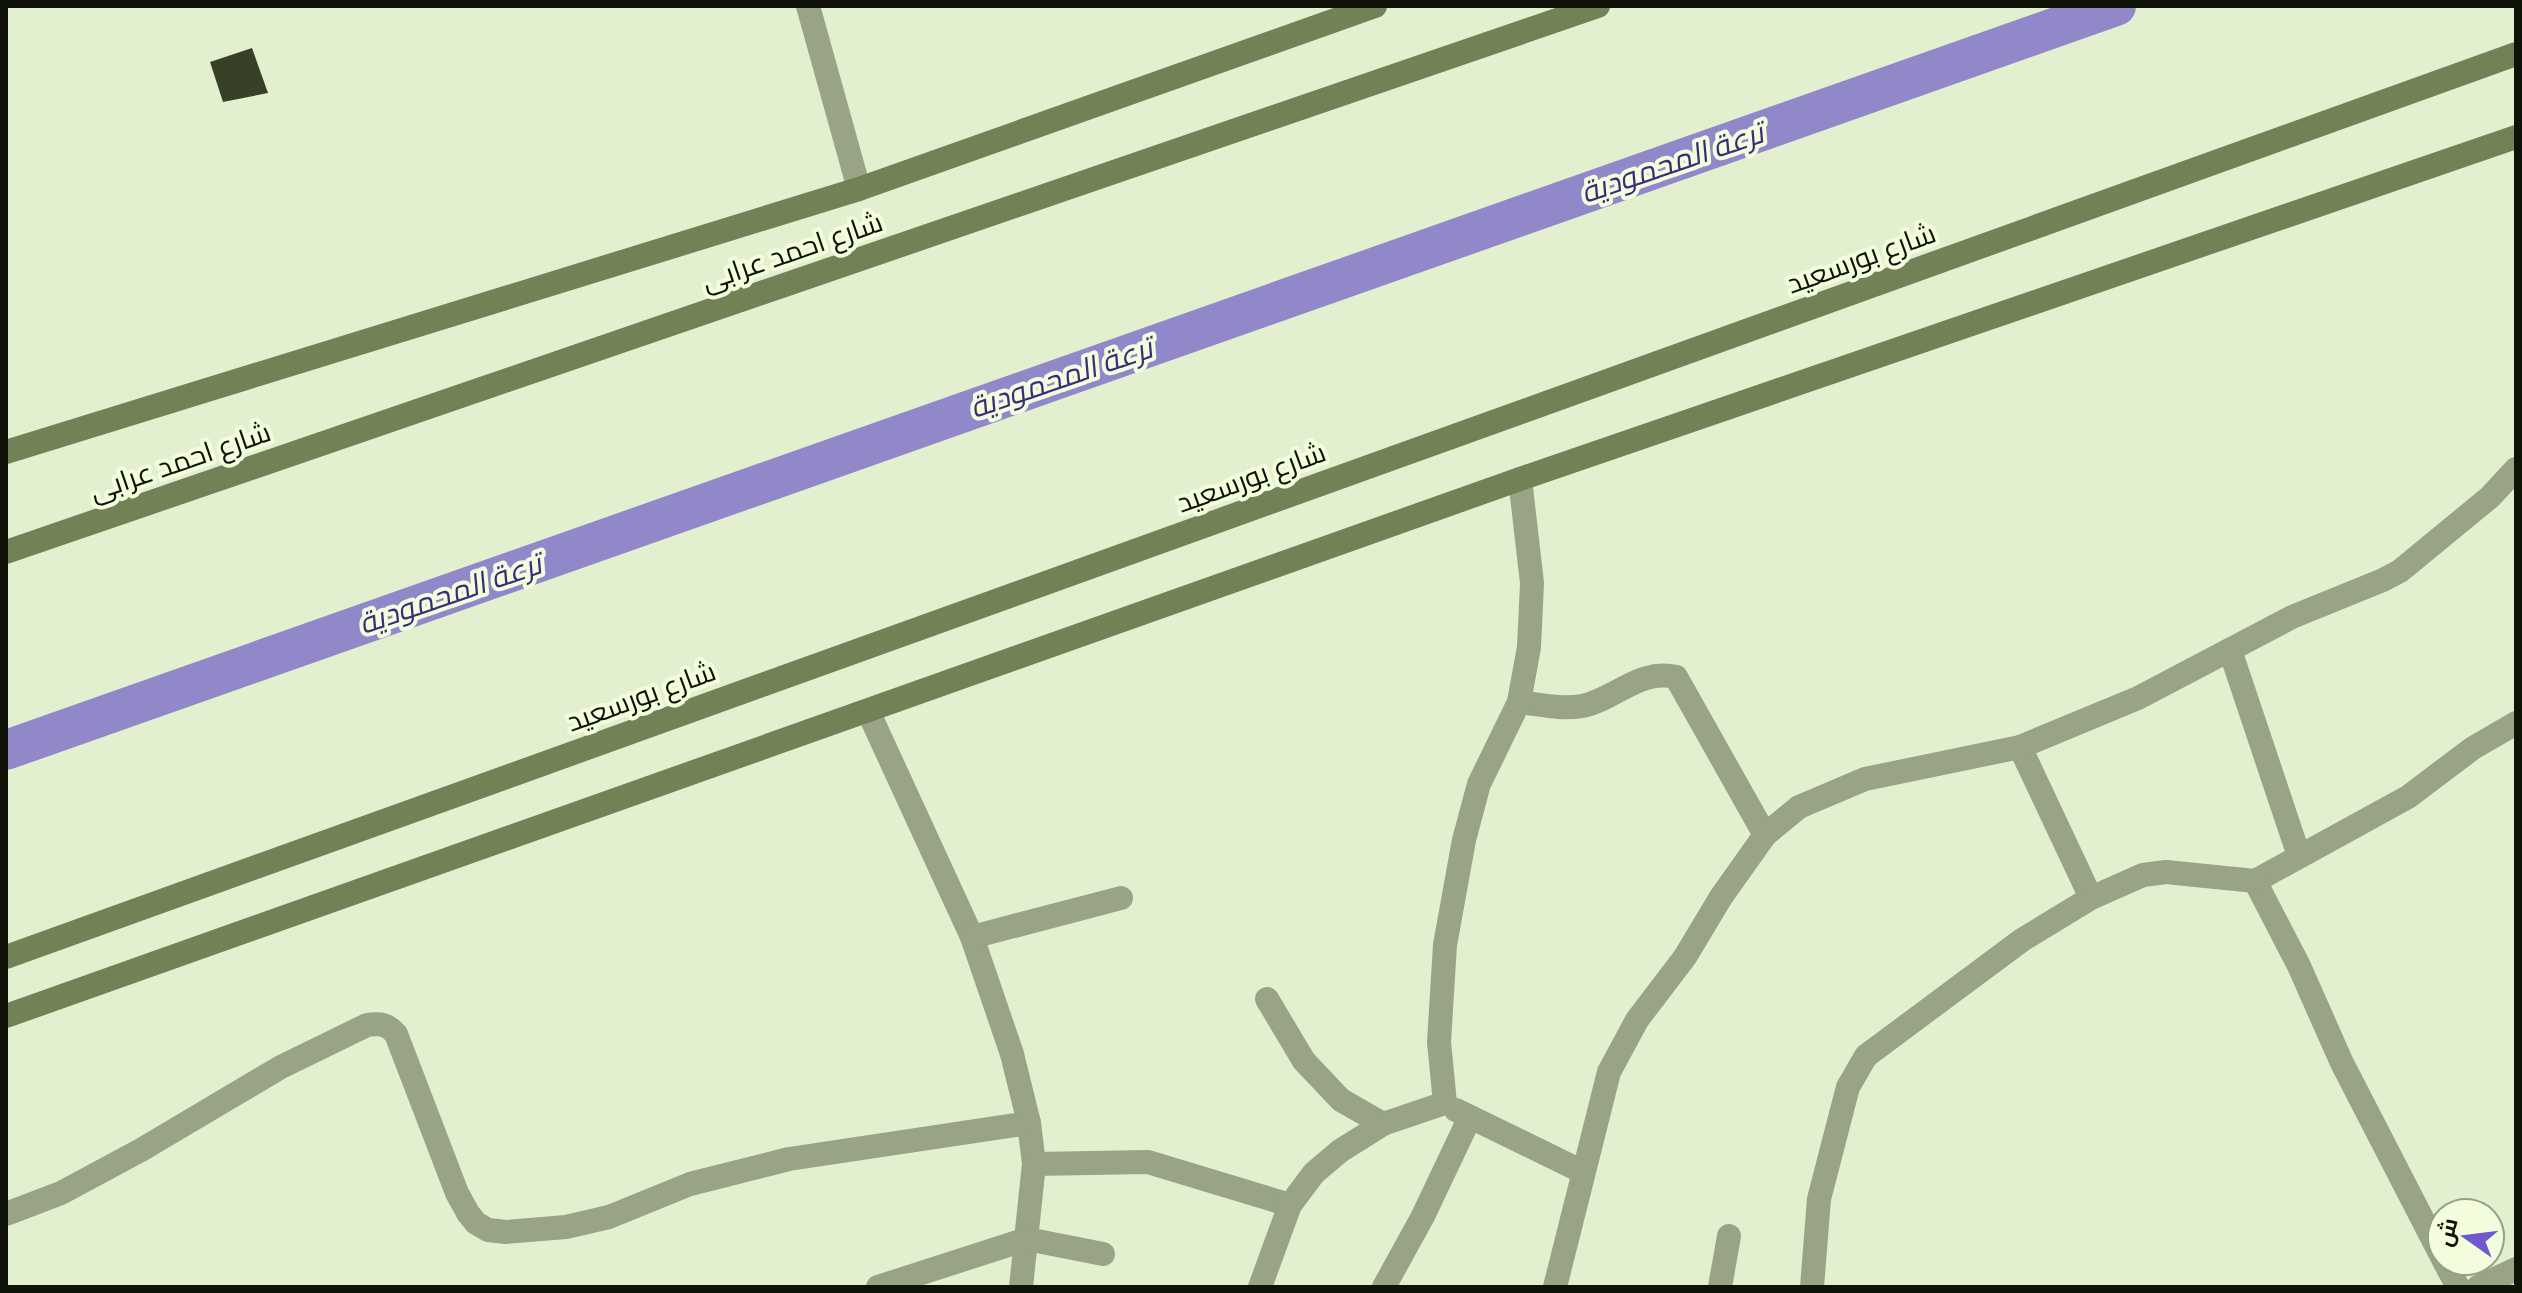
<svg xmlns="http://www.w3.org/2000/svg" width="2522" height="1293" font-family="Overpass,Cairo,sans-serif">
	<rect width="100%" height="100%" fill="#e3f0d0"/>
	<g fill="none" stroke-linecap="round" stroke-linejoin="round">
		<polyline stroke="#9188ca" stroke-width="40" points="6,750 2116,6"/>
	</g>
	<polygon fill="#384127" points="252,48 268,93 223,102 210,62"/>
	<g fill="none" stroke-linecap="round" stroke-linejoin="round">
		<g stroke="#99a487" stroke-width="24">
			<polyline points="808,6 859,189"/>
			<polyline points="2230,650 2299,856"/>
			<path d="M1519,702C1539,704 1561,710 1582,706C1614,700 1640,668 1676,677L1765,835"/>
			<polyline points="868,711 972,937 1012,1054 1029,1123 1034,1164 1021,1287"/>
			<polyline points="2020,747 2091,898"/>
			<polyline points="972,937 1121,898"/>
			<polyline points="1267,999 1304,1061 1341,1100 1383,1124"/>
			<polyline points="1456,1110 1583,1172"/>
			<polyline points="1034,1164 1148,1162 1290,1205"/>
			<path d="M6,1214L61,1193L141,1150L281,1067L367,1025C380,1023 387,1024 396,1034L457,1193L468,1213L476,1223L488,1230L506,1232L566,1227L609,1217L690,1184L789,1159L1029,1123"/>
			<polyline points="2442,1257 2342,1063 2299,966 2255,881 2408,797 2473,748 2516,723"/>
			<polyline points="2444,1261 2458,1287"/>
			<polyline points="878,1287 1027,1239 1103,1254"/>
			<polyline points="1260,1287 1290,1205 1314,1173 1340,1151 1383,1124 1445,1103 1439,1042 1445,945 1464,840 1479,784 1519,702 1529,647 1532,583 1520,479"/>
			<polyline points="1384,1287 1423,1216 1470,1117"/>
			<polyline points="1555,1287 1609,1072 1637,1020 1685,957 1721,897 1765,835 1799,807 1865,779 2020,747 2138,698 2292,617 2383,580 2400,571 2490,497 2516,469"/>
			<polyline points="1720,1287 1729,1236"/>
			<polyline points="1812,1287 1819,1199 1848,1087 1866,1056 2022,940 2091,898 2143,875 2166,872 2255,881"/>
			<polyline points="2478,1287 2516,1269"/>
		</g>
		<g stroke="#728256" stroke-width="24">
			<polyline points="6,452 859,189 1375,6"/>
			<polyline points="6,552 1598,6"/>
			<polyline points="6,957 2516,54"/>
			<polyline points="6,1016 1520,479 2516,137"/>
		</g>
	</g>
	<g text-anchor="middle" stroke-width="8" stroke-linejoin="round" paint-order="stroke">
		<g font-size="28" fill="#0e1207" stroke="#f1fddd">
			<text transform="translate(792 251) rotate(-19)" y="10">شارع احمد عرابى</text>
			<text transform="translate(1861 258) rotate(-20)" y="10">شارع بورسعيد</text>
			<text transform="translate(180 461) rotate(-19)" y="10">شارع احمد عرابى</text>
			<text transform="translate(1251 477) rotate(-20)" y="10">شارع بورسعيد</text>
			<text transform="translate(641 696) rotate(-20)" y="10">شارع بورسعيد</text>
		</g>
		<g font-size="30" font-style="italic" fill="#3d2a78" stroke="#f1fddd">
			<text transform="translate(1672 163) rotate(-19)" y="10">ترعة المحمودية</text>
			<text transform="translate(1061 378) rotate(-19)" y="10">ترعة المحمودية</text>
			<text transform="translate(450 594) rotate(-19)" y="10">ترعة المحمودية</text>
		</g>
	</g>
	<rect width="2522" height="1293" fill="none" stroke="#0e1207" stroke-width="16"/>
	<g transform="translate(2466 1237) rotate(284)"><circle r="38" fill="#f1fddd" stroke="#969f87" stroke-width="2"/>
	<path d="M0-6L14 30L0 20L-14 30Z" fill="#7157d0"/>
	<text y="-12" font-size="22" font-weight="bold" text-anchor="middle" fill="#0e1207">ش</text>
	</g>
</svg>
